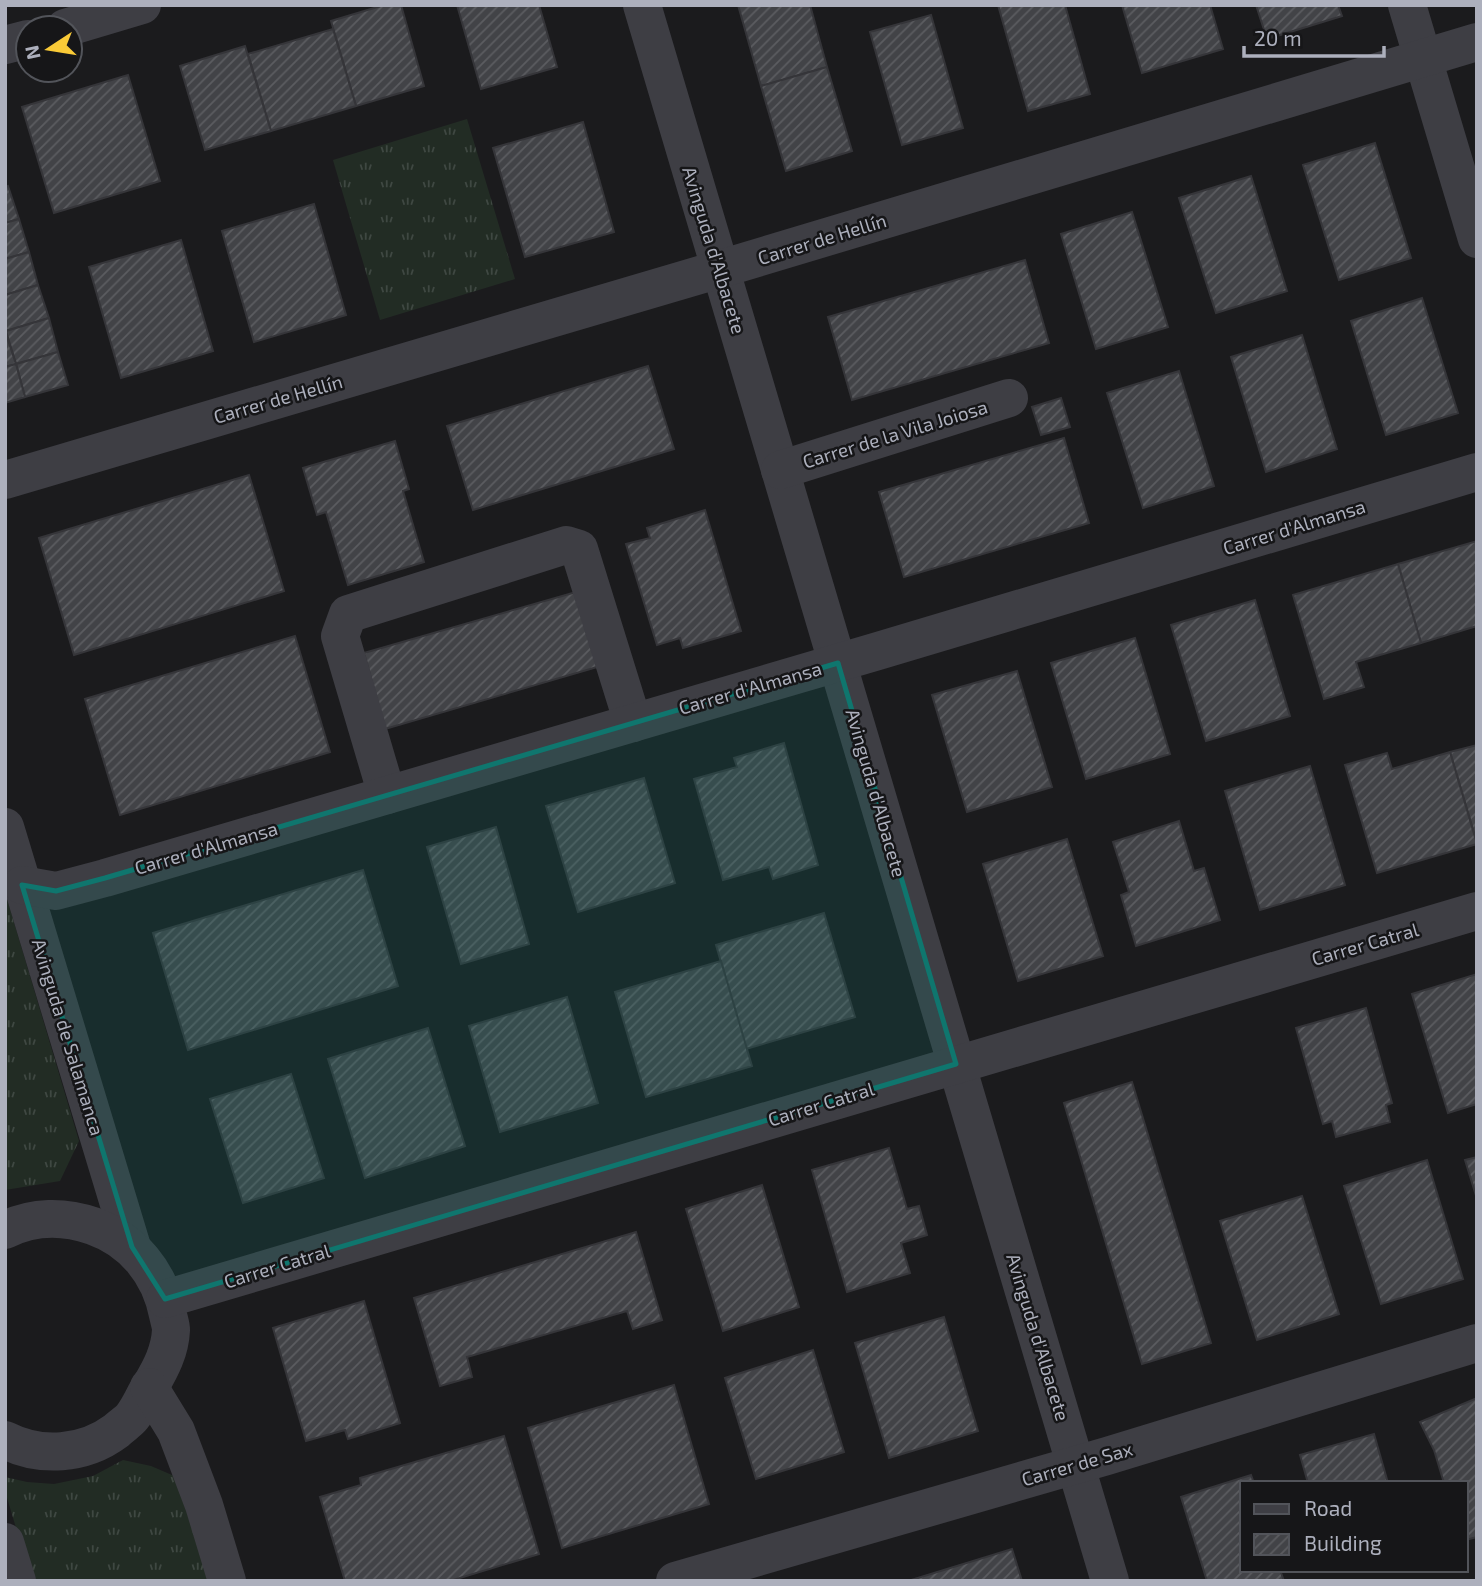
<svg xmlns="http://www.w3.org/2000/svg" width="1482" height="1586" font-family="'Exo 2',sans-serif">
	<defs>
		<pattern id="grass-tufts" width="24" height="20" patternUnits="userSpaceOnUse" patternTransform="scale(1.75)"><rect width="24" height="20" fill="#222c24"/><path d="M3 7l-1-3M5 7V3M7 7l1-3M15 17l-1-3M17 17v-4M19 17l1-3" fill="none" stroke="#3f4842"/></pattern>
		<pattern id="building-hatch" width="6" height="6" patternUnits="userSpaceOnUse" patternTransform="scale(1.75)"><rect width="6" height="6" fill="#424347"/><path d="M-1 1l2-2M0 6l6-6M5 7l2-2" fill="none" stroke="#5b5c60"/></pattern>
	</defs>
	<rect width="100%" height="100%" fill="#1b1b1d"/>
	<g fill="url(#grass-tufts)">
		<polygon points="467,119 515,279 380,320 333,160"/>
		<polygon points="5,892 79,1141 60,1181 5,1190"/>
		<polygon points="123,1460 151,1466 179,1478 210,1581 32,1581 5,1491 5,1477 27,1482 54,1484 93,1476"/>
	</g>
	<g fill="url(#building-hatch)" stroke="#353539" stroke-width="2">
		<polygon points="384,5 401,5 424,86 356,106 331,21"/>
		<polygon points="457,5 539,5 557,67 481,89"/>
		<polygon points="738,5 810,5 827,67 761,86"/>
		<polygon points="998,5 1065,5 1090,94 1028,111"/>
		<polygon points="1122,5 1210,5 1223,49 1142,73"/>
		<polygon points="1256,5 1338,5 1342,16 1267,39"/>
		<polygon points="931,15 963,128 902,145 870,32"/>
		<polygon points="333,29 356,106 271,131 248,54"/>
		<polygon points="245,46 271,131 205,150 180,66"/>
		<polygon points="827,67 852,151 786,171 761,86"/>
		<polygon points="128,75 160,181 54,213 22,107"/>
		<polygon points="583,122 614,232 525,257 493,148"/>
		<polygon points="1375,143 1411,258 1339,280 1303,165"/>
		<polygon points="1251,176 1287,291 1216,313 1179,198"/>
		<polygon points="8,186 19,219 5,223 5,187"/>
		<polygon points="314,204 346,315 254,342 222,231"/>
		<polygon points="1132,212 1168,327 1096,349 1061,234"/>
		<polygon points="19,219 29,252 5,259 5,223"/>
		<polygon points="181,240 213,351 121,378 89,267"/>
		<polygon points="29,252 38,285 5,295 5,259"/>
		<polygon points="1025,260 1049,343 852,400 828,317"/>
		<polygon points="38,285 49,318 6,331 5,295"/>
		<polygon points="1422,298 1458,413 1386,435 1351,321"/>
		<polygon points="49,318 58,352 16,364 6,331"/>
		<polygon points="5,331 16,364 5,367"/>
		<polygon points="1302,335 1337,449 1266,472 1231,357"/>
		<polygon points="58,352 68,385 25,397 16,364"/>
		<polygon points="16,364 25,397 5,403 5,367"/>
		<polygon points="648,366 674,449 473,510 447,426"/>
		<polygon points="1179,371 1214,486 1143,508 1107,393"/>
		<polygon points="1061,398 1070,427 1041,435 1032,407"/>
		<polygon points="1064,438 1089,523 904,577 879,492"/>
		<polygon points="395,441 409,489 403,491 424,562 348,585 326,512 317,515 303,468"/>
		<polygon points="249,475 284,591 74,655 39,538"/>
		<polygon points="705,510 741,631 683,648 680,638 657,645 626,544 650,538 647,528"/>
		<polygon points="1477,541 1477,626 1421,643 1398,564"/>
		<polygon points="1398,564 1421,643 1356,662 1364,687 1324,699 1293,595"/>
		<polygon points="583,590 604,665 385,729 364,653"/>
		<polygon points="1255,600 1290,716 1206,741 1171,625"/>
		<polygon points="295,636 330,752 120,815 85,699"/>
		<polygon points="1135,638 1170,754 1086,779 1051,663"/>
		<polygon points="1017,671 1052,787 967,812 932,695"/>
		<polygon points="784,743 818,865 773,879 769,867 723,880 694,779 737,767 734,758"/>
		<polygon points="1477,745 1477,843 1450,752"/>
		<polygon points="1450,752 1477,844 1377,873 1345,765 1387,753 1392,769"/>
		<polygon points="1310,766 1345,885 1260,910 1225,791"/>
		<polygon points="644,778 675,883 578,912 546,806"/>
		<polygon points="1179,821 1194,871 1204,868 1220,920 1136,946 1121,895 1129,892 1113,842"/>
		<polygon points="496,827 529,944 461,964 427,847"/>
		<polygon points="1067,839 1103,956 1018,981 983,864"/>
		<polygon points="363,870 398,986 188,1050 153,933"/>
		<polygon points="824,913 855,1017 746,1049 716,945"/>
		<polygon points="721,961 752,1066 646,1097 615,992"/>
		<polygon points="1477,974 1477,1104 1448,1113 1412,994"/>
		<polygon points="567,997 598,1103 500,1132 469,1026"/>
		<polygon points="1366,1008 1392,1103 1386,1105 1390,1122 1336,1137 1332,1121 1323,1124 1296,1028"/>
		<polygon points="428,1028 465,1146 365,1178 328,1059"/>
		<polygon points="291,1074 324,1178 243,1203 210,1099"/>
		<polygon points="1132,1082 1211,1343 1142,1364 1064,1103"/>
		<polygon points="889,1148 907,1209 919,1206 927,1235 901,1243 910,1273 847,1292 812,1170"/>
		<polygon points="1477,1157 1477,1199 1465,1160"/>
		<polygon points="1427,1160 1463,1279 1381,1304 1344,1186"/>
		<polygon points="762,1185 799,1307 723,1331 686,1209"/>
		<polygon points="1302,1196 1339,1314 1257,1340 1220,1221"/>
		<polygon points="636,1232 662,1320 633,1329 627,1311 467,1357 472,1377 440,1386 414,1298"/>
		<polygon points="364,1301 400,1423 348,1439 345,1430 306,1441 273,1328"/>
		<polygon points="944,1317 978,1431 889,1458 855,1343"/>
		<polygon points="813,1350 844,1452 756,1479 725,1378"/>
		<polygon points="674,1385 709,1504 562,1548 528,1428"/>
		<polygon points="1477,1398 1477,1537 1466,1540 1466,1483 1444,1483 1434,1450 1420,1422"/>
		<polygon points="1374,1434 1388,1483 1308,1483 1300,1455"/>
		<polygon points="504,1436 539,1554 450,1581 345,1581 320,1497 361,1485 360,1478"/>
		<polygon points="1251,1475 1254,1483 1242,1483 1242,1570 1280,1570 1284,1581 1207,1581 1181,1497"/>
		<polygon points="1012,1549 1022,1581 908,1581"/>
	</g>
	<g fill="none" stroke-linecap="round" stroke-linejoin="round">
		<g stroke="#3e3e44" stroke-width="38">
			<polyline points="642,5 1110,1581"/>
			<polyline points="1407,5 1477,239"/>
			<polyline points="65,28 142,5"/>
			<polyline points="5,45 28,39"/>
			<polyline points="780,470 1009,398"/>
			<polyline points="5,480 720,269 1477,42"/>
			<polyline points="387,795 340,636 348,614 566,545 579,549 633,723"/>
			<polyline points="5,827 132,1247"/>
			<polyline points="22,885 56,891 105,878 878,651 1477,472"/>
			<path d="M5,1230C33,1216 64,1216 93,1226C133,1240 160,1273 168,1315C169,1320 171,1325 171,1330C170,1351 161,1368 151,1385C144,1395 140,1407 132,1417C128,1422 121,1426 116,1431C84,1455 40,1458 5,1440"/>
			<polyline points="165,1299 1477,911"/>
			<polyline points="149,1387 176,1431 204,1505 227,1581"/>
			<polyline points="5,1542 17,1581"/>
			<polyline points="675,1581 1107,1456 1477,1343"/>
		</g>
	</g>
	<path fill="#0f766e" fill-opacity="0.2" stroke="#0f766e" stroke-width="5" stroke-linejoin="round" d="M838,663L956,1064L165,1299L132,1247L22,885L56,891L105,878Z"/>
	<g text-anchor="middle" stroke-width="5" stroke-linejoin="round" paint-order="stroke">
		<g font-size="19" fill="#adb0bd" stroke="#161618">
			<text transform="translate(822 239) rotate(-17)" y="7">Carrer de Hellín</text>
			<text transform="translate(714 250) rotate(73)" y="7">Avinguda d'Albacete</text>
			<text transform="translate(278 399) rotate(-16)" y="7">Carrer de Hellín</text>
			<text transform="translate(895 434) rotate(-17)" y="7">Carrer de la Vila Joiosa</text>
			<text transform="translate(1294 527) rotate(-17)" y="7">Carrer d'Almansa</text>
			<text transform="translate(750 688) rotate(-16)" y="7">Carrer d'Almansa</text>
			<text transform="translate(876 793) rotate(74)" y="7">Avinguda d'Albacete</text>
			<text transform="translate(206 848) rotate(-16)" y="7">Carrer d'Almansa</text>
			<text transform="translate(1365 944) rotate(-16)" y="7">Carrer Catral</text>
			<text transform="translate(68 1037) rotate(73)" y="7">Avinguda de Salamanca</text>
			<text transform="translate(821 1104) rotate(-17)" y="7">Carrer Catral</text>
			<text transform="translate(277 1266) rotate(-17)" y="7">Carrer Catral</text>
			<text transform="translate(1038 1337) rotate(73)" y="7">Avinguda d'Albacete</text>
			<text transform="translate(1077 1464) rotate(-16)" y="7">Carrer de Sax</text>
		</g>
	</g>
	<rect width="1482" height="1586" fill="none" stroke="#adb0bd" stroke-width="14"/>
	<rect x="1240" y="1481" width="228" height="91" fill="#161618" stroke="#52545a" stroke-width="2"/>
	<rect x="1254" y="1504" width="35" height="10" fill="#3e3e44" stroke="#52545a" stroke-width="2"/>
	<text x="1304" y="1516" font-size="21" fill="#adb0bd">Road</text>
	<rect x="1254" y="1534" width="35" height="21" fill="url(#building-hatch)" stroke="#52545a" stroke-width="2"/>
	<text x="1304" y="1551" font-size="21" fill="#adb0bd">Building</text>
	<g transform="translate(49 49) rotate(258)"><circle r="33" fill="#161618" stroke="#52545a" stroke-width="2"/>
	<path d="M0-5L12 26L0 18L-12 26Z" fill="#f9ca37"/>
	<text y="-10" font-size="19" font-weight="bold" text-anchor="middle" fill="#adb0bd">N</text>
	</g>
	<path d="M1244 46v10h140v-10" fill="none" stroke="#adb0bd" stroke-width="3.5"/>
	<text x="1254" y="46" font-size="21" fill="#adb0bd" stroke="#161618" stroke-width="5" paint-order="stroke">20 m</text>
</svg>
